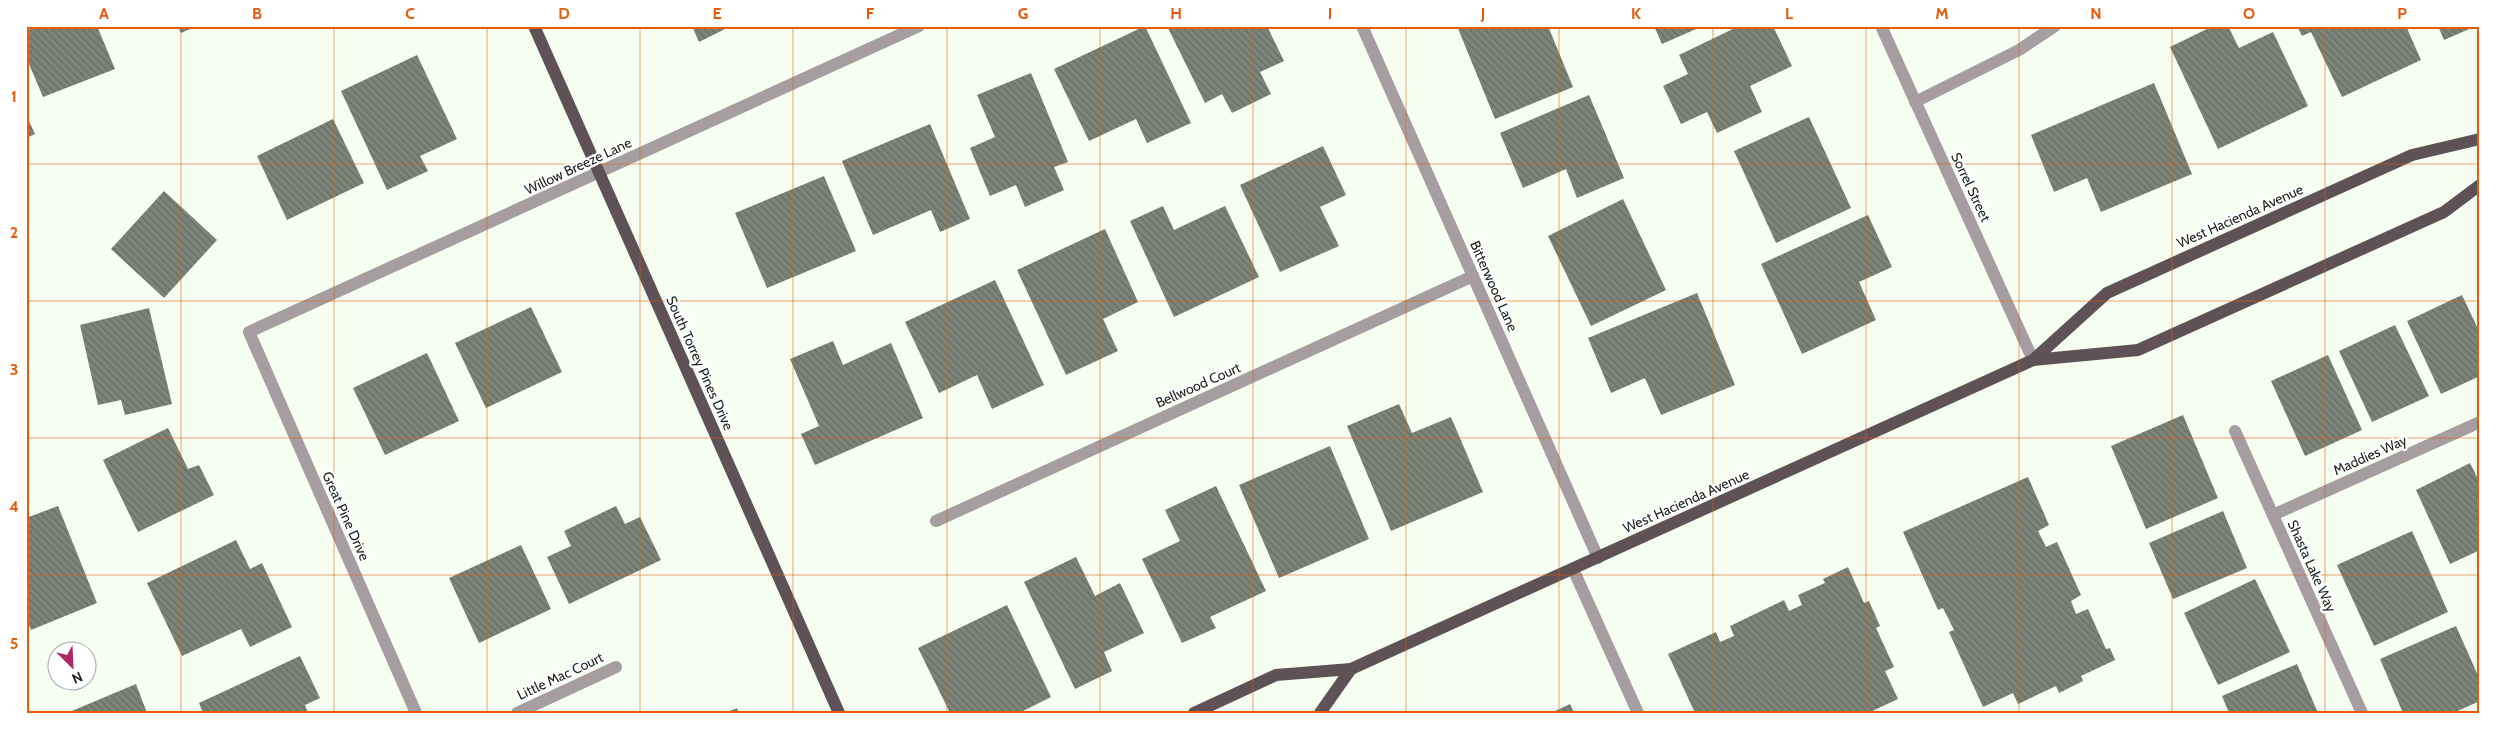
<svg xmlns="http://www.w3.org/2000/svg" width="2506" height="739" font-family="Cabin,sans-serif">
	<defs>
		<pattern id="building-back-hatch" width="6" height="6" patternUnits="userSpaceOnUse" patternTransform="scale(1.25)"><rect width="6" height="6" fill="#7c8478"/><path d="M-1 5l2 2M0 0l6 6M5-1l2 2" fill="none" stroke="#656c62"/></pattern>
	</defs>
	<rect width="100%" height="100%" fill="#f5fef0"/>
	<g fill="url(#building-back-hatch)">
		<polygon points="38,26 97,26 115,69 43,97 26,57 26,31"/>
		<polygon points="178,26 197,26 181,33"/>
		<polygon points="692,26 731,26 699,42"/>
		<polygon points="1145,26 1191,123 1147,143 1136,119 1089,141 1054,69"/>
		<polygon points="1167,26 1267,26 1284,61 1260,72 1271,94 1232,113 1222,94 1205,103"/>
		<polygon points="1457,26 1548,26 1573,87 1495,119"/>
		<polygon points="1654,26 1703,26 1662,44"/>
		<polygon points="1739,26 1773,26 1792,66 1750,86 1762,112 1717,133 1707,112 1681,124 1663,86 1688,74 1679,55"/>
		<polygon points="2213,26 2228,26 2239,48 2273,32 2308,106 2218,149 2170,47"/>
		<polygon points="2297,26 2406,26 2421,60 2342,97 2311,32 2302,36"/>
		<polygon points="2438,26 2476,26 2444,40"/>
		<polygon points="417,55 457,139 420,156 428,171 387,190 341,91"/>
		<polygon points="1031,73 1068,162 1054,167 1064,190 1025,207 1016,185 990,196 970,148 995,137 977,95"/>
		<polygon points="2154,83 2192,174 2101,212 2087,178 2054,192 2031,135"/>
		<polygon points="1589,95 1624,178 1577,198 1566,169 1523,188 1500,133"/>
		<polygon points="26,115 35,134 26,138"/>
		<polygon points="1809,117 1851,208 1776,243 1734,151"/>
		<polygon points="333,119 364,183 287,220 257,156"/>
		<polygon points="930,124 970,219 940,232 931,210 873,235 842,161"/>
		<polygon points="1323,146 1346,195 1320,207 1339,246 1280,272 1240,185"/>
		<polygon points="824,176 856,251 767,288 735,213"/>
		<polygon points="164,191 217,240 164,298 111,249"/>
		<polygon points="1623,199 1666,290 1591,326 1548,236"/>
		<polygon points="1163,206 1174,230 1225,206 1259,277 1174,317 1130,221"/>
		<polygon points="1868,215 1892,267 1859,282 1876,320 1802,354 1761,264"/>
		<polygon points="1105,229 1138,302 1103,319 1118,351 1066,375 1017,270"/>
		<polygon points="995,280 1044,385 992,409 977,375 939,393 905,322"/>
		<polygon points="1697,293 1735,385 1661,415 1645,378 1611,393 1588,338"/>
		<polygon points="2462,295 2480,333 2480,376 2441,394 2407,321"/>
		<polygon points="531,307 562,372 486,408 455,343"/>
		<polygon points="149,308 172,404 125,415 121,400 98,405 80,325"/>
		<polygon points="2395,325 2429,396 2372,422 2339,351"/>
		<polygon points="833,341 843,365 891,343 923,418 815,465 801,434 819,426 790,359"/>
		<polygon points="427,353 459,421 385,455 353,388"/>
		<polygon points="2328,355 2362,430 2305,456 2271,381"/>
		<polygon points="1399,404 1412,433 1451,417 1483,492 1391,531 1347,426"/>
		<polygon points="2183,415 2218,498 2146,529 2111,446"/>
		<polygon points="168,428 188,469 199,465 214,495 138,532 103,460"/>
		<polygon points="1330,446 1369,539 1279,578 1239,485"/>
		<polygon points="2470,463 2480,483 2480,550 2450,564 2416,490"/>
		<polygon points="2028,477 2049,525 2038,531 2046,547 2057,542 2081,595 2071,601 2076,614 2088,609 2106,649 2110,648 2115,660 2081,676 2083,681 2059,693 2056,686 2018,704 2013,693 1983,707 1949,632 1954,630 1943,608 1938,610 1903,532"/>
		<polygon points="1216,486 1266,591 1210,617 1216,628 1182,643 1142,559 1180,541 1165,510"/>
		<polygon points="58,506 97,603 31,630 26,619 26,518"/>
		<polygon points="616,506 625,524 640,517 661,560 569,604 547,557 571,546 564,531"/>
		<polygon points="2223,511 2247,568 2173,599 2149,543"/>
		<polygon points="2412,531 2448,612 2374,646 2337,565"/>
		<polygon points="236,540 250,569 262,563 292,627 250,647 241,629 182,656 147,583"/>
		<polygon points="521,545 551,609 479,643 449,578"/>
		<polygon points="1076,557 1095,596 1120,583 1144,633 1104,652 1112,671 1075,689 1024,582"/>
		<polygon points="1848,567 1864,603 1869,601 1880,626 1876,628 1894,667 1885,671 1898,699 1868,713 1695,713 1668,654 1716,632 1720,642 1734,636 1730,626 1784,600 1789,611 1802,605 1798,595 1825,583 1823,579"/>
		<polygon points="2255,579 2290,652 2218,685 2184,613"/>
		<polygon points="1007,605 1051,697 1019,713 950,713 918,648"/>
		<polygon points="2456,626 2480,680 2480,701 2453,713 2403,713 2380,659"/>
		<polygon points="300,656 320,698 305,705 308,713 203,713 199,703"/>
		<polygon points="2297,664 2318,713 2229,713 2222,696"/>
		<polygon points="136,684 147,713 67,713"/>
		<polygon points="1570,704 1574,713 1551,713"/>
		<polygon points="737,708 739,713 725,713"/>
	</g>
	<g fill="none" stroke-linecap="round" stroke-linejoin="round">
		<g stroke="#a59d9f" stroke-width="12">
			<polyline points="1362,26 1598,558"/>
			<polyline points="1881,26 2033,360"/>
			<polyline points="1915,102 2019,50 2055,26"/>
			<polyline points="2235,431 2362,713"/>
			<polyline points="2273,515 2480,422"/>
			<polyline points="936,521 1473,276"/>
			<polyline points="1573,569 1638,713"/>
			<polyline points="416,713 249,332 919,26"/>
			<polyline points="517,713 616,667"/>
		</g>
		<g stroke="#5f5256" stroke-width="12">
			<polyline points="534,26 839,713"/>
			<polyline points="2033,360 2138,350 2444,212 2480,185"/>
			<polyline points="1194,713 1276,675 1351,669 2033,360 2107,293 2412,155 2480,139"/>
			<polyline points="1320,713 1351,669"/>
		</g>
	</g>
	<path fill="none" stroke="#e8590c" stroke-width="1" stroke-opacity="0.55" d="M181,26V713M334,26V713M487,26V713M640,26V713M793,26V713M947,26V713M1100,26V713M1253,26V713M1406,26V713M1559,26V713M1713,26V713M1866,26V713M2019,26V713M2172,26V713M2325,26V713M26,164H2480M26,301H2480M26,438H2480M26,575H2480"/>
	<g text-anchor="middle" stroke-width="4.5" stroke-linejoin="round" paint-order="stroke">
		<g font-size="14" fill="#1e221d" stroke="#fff">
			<text transform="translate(578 166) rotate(-25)" y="5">Willow Breeze Lane</text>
			<text transform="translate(1971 187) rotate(65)" y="5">Sorrel Street</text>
			<text transform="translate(2240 216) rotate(-24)" y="5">West Hacienda Avenue</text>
			<text transform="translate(1494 286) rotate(66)" y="5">Bitterwood Lane</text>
			<text transform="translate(700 363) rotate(66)" y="5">South Torrey Pines Drive</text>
			<text transform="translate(1198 385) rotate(-24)" y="5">Bellwood Court</text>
			<text transform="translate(2370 455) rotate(-24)" y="5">Maddies Way</text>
			<text transform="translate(1686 501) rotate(-24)" y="5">West Hacienda Avenue</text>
			<text transform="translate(346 516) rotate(66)" y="5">Great Pine Drive</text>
			<text transform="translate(2312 566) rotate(66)" y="5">Shasta Lake Way</text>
			<text transform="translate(560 676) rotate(-25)" y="5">Little Mac Court</text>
		</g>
	</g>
	<rect width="2506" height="739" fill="none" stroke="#ffffff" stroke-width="55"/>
	<g transform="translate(72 666) rotate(156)"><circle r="24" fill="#ffffff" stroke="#a5a7a5"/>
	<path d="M0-4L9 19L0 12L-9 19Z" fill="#b12766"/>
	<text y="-8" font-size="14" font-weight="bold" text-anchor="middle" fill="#1e221d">N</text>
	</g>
	<rect x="28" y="28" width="2450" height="684" fill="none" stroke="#e8590c" stroke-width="2"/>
	<g font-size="16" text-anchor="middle" font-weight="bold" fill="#e8590c">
		<text x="104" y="19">A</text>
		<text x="257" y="19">B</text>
		<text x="410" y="19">C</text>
		<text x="564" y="19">D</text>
		<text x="717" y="19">E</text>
		<text x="870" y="19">F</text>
		<text x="1023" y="19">G</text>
		<text x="1176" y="19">H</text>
		<text x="1330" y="19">I</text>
		<text x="1483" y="19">J</text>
		<text x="1636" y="19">K</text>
		<text x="1789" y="19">L</text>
		<text x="1942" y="19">M</text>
		<text x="2096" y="19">N</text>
		<text x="2249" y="19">O</text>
		<text x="2402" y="19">P</text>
		<text x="14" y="102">1</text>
		<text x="14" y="238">2</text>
		<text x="14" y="375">3</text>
		<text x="14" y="512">4</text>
		<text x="14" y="649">5</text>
	</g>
</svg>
